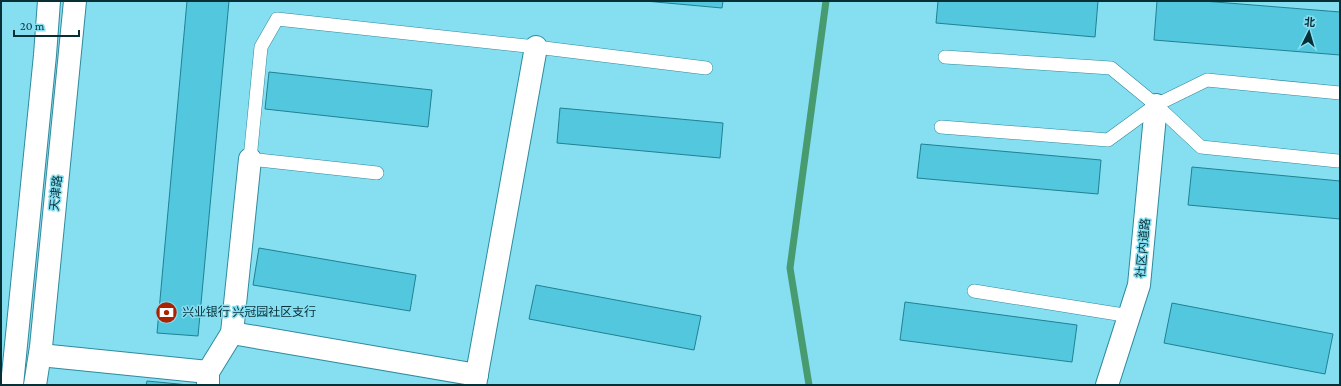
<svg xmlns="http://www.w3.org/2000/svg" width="1341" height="386" font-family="'Crimson Pro','Noto Sans SC',serif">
	<rect width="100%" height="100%" fill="#86def1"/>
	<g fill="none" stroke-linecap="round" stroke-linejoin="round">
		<polyline stroke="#489b6f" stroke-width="7" points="809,385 790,268 826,1"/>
	</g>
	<g fill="#52c7de" stroke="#208193">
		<polygon points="187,1 229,1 198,336 157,333"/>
		<polygon points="645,1 723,1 722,8"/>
		<polygon points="938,1 1098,1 1095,37 936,23"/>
		<polygon points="1157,1 1203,1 1340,12 1340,55 1154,40"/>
		<polygon points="269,72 432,90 428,127 265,109"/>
		<polygon points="560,108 723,123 720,158 557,143"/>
		<polygon points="921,144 1101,160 1098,194 917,178"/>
		<polygon points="1192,167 1340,181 1340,219 1188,205"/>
		<polygon points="259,248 416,275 410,311 253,285"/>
		<polygon points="536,285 701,316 694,350 529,319"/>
		<polygon points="905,302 1077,325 1072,362 900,340"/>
		<polygon points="1172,303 1333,334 1325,374 1164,343"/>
		<polygon points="147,381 189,385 146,385"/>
	</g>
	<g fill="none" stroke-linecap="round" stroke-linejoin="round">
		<defs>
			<g id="service">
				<polyline points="945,57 1111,68 1156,105 1207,80 1340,93"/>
				<polyline points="941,127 1108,140 1156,105 1201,147 1338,161"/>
				<polyline points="377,173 250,159 261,47 277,19 536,47 706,68"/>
				<polyline points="974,291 1130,316"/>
			</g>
			<g id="minor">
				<polyline points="232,333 477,375"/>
				<polyline points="40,355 208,372"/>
				<polyline points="208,385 208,372 232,333 250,159"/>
				<polyline points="475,385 536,47"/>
				<polyline points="1107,385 1139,285 1156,105"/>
			</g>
			<g id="secondary">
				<polyline points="12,385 45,55 49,1"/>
				<polyline points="35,385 41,347 75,1"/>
			</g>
		</defs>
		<use href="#service" stroke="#2e8b9d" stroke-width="14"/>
		<use href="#minor" stroke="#2e8b9d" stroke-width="24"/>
		<use href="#secondary" stroke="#2e8b9d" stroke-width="24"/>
		<use href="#service" stroke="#fff" stroke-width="13"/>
		<use href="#minor" stroke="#fff" stroke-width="22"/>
		<use href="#secondary" stroke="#fff" stroke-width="22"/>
	</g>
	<defs>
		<symbol id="bank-disc" viewBox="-11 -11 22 22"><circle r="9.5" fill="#ad2000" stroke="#86def1"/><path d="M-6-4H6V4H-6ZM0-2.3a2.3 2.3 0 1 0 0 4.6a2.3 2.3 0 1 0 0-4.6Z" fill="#fff"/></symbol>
	</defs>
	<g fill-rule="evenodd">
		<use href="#bank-disc" x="154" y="300" width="25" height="25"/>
	</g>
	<g text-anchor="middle" stroke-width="3" stroke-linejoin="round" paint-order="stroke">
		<g font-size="12" fill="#072f36" stroke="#86def1">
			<text transform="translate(56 193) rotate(-84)" y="4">天津路</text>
			<text transform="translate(1143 248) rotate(-85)" y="4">社区内道路</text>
		</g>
		<g font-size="12" fill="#072f36" stroke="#86def1" text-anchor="start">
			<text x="182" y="316">兴业银行 兴冠园社区支行</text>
		</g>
	</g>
	<rect width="1341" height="386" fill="none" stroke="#072f36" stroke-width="4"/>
	<g transform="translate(1309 32) rotate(5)" stroke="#86def1" stroke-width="3" paint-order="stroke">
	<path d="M0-3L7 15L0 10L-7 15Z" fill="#072f36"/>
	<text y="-6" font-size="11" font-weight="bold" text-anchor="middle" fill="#072f36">北</text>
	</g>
	<path d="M14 30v6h65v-6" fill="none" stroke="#072f36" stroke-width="2"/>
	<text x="20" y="30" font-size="12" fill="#072f36" stroke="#86def1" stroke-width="3" paint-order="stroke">20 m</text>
</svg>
